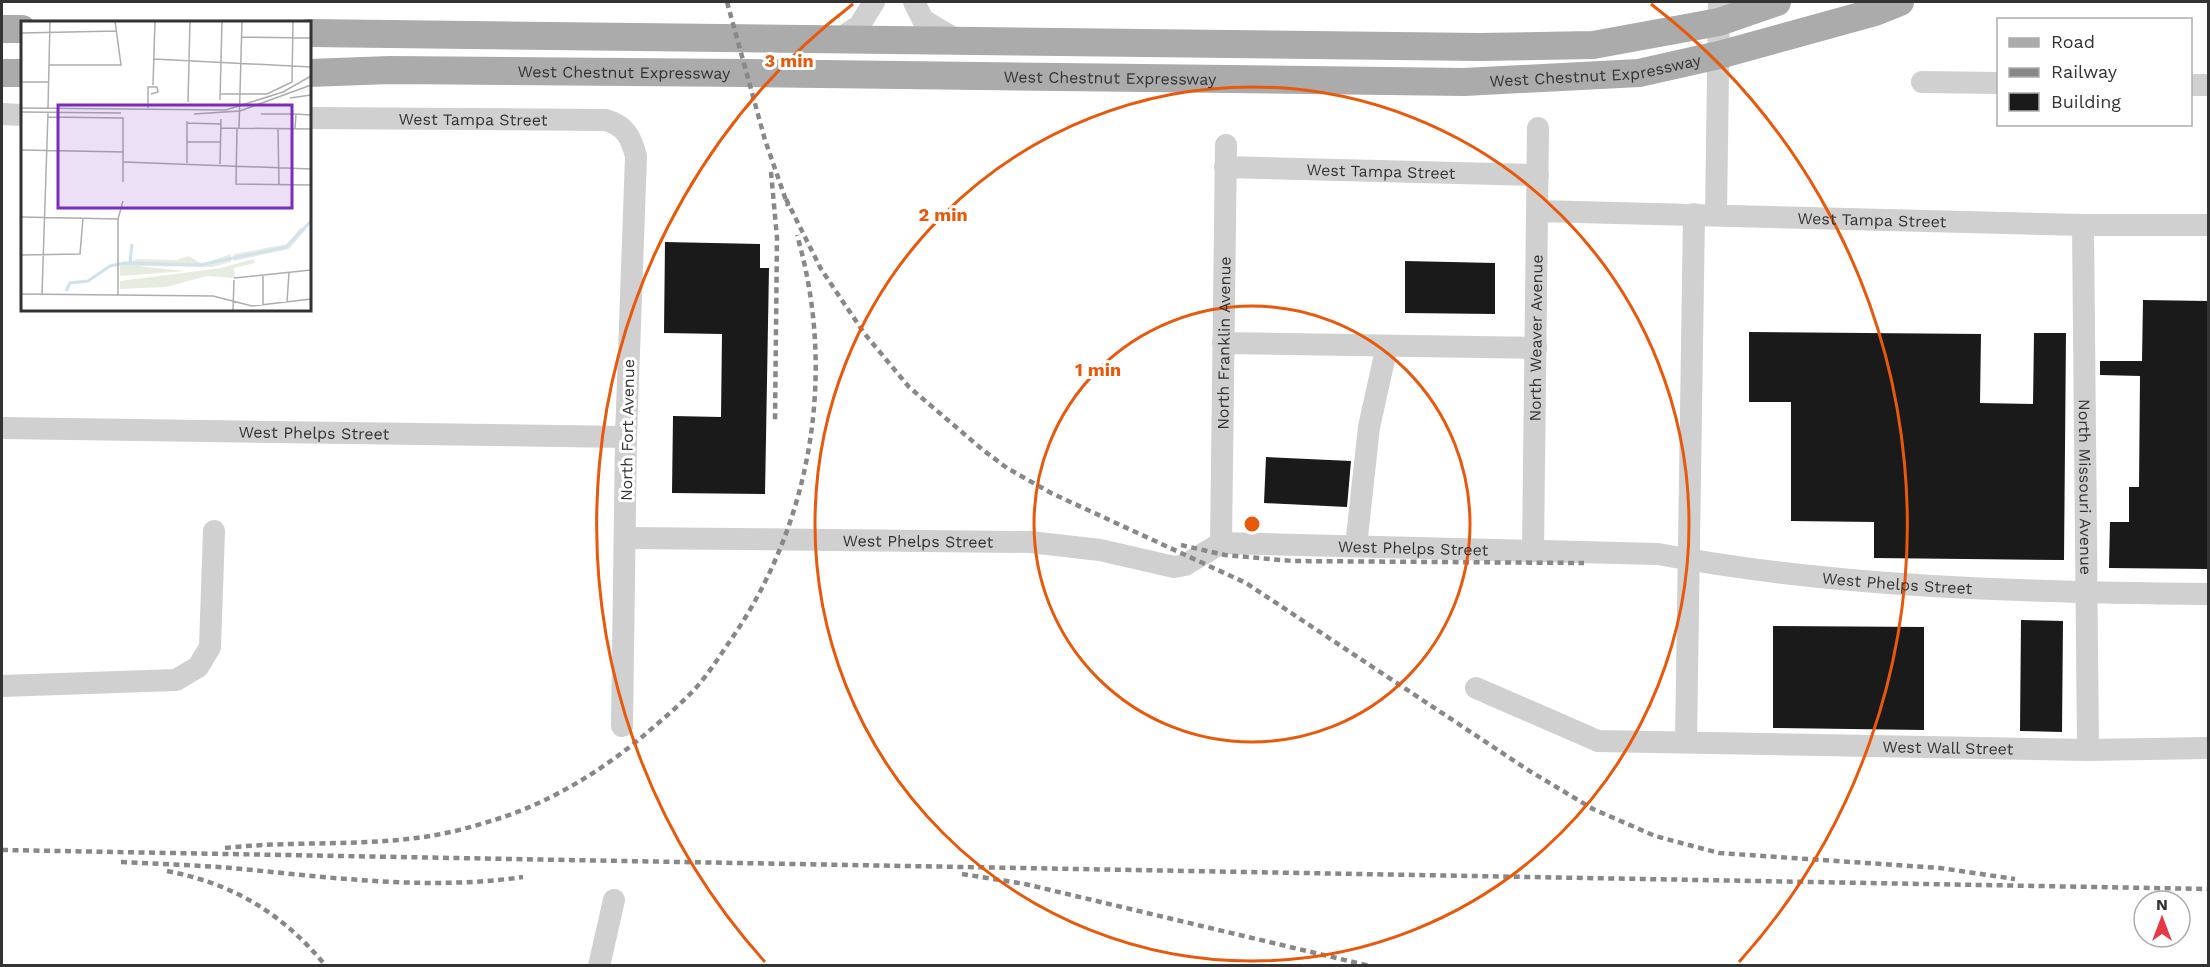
<svg xmlns="http://www.w3.org/2000/svg" width="2210" height="967" font-family="'Work Sans',sans-serif">
	<rect width="100%" height="100%" fill="#fff"/>
	<g fill="#1a1a1a">
		<polygon points="665,242 760,244 760,268 769,268 765,494 672,493 673,416 721,417 722,334 664,333"/>
		<polygon points="1405,261 1495,263 1495,314 1405,313"/>
		<polygon points="2143,300 2208,301 2208,569 2109,568 2110,522 2129,522 2129,487 2139,487 2140,376 2100,375 2100,361 2142,361"/>
		<polygon points="1749,332 1981,334 1980,403 2033,404 2034,333 2066,333 2064,560 1874,558 1874,522 1791,521 1791,402 1749,402"/>
		<polygon points="1266,457 1351,461 1347,507 1264,503"/>
		<polygon points="2021,620 2063,621 2062,732 2020,731"/>
		<polygon points="1773,626 1924,627 1924,730 1773,728"/>
	</g>
	<g fill="none" stroke-linecap="round" stroke-linejoin="round">
		<g stroke="#d0d0d0" stroke-width="22">
			<polyline points="914,2 923,20 960,42"/>
			<polyline points="836,41 859,26 874,2"/>
			<polyline points="1922,82 1998,83"/>
			<polyline points="2190,85 2208,85"/>
			<polyline points="2,114 22,115"/>
			<path id="s1" d="M309,118L605,120C625,125 631,137 636,156L626,437L622,726"/>
			<path id="s2" d="M1225,167L1538,175"/>
			<path id="s3" d="M1538,211L2083,225H2208"/>
			<polyline points="1716,215 1719,2"/>
			<path id="s4" d="M2083,225L2088,750"/>
			<polyline points="1223,343 1536,348"/>
			<path id="s5" d="M2,428L626,437"/>
			<path id="s6" d="M626,538L1030,542L1100,550L1174,567L1185,565L1221,543L1658,554C1839,588 2025,592 2208,594"/>
			<path id="s7" d="M1221,543L1226,145"/>
			<polyline points="1356,546 1369,427 1387,346"/>
			<path id="s8" d="M1533,550L1538,128"/>
			<polyline points="2,686 176,680 198,667 210,647 214,531"/>
			<path id="s9" d="M1476,688L1598,741L2088,750L2208,748"/>
			<polyline points="1686,742 1694,214"/>
			<polyline points="599,966 614,900"/>
		</g>
		<g stroke="#ababab" stroke-width="28">
			<polyline points="2,29 22,29"/>
			<polyline points="309,33 1479,47 1593,45 1719,22 1777,2"/>
			<polyline points="2,73 22,73"/>
			<path id="s10" d="M309,73L390,70L746,73L1464,82L1639,73L1719,55L1875,12L1900,2"/>
		</g>
		<g stroke="#888" stroke-width="4.5" stroke-dasharray="6 4.5" stroke-linecap="butt">
			<polyline points="727,2 765,140 788,206"/>
			<polyline points="771,172 777,238 775,421"/>
			<polyline points="786,199 821,269 864,333 909,387 983,450 1007,468 1051,493 1246,583 1528,770 1593,809 1655,836 1719,853 1940,868 2015,879"/>
			<polyline points="1181,545 1225,555 1292,561 1584,563"/>
			<path d="M225,848C289,841 353,846 416,838C442,835 469,828 494,820C547,804 600,772 642,737C657,724 673,711 687,697C704,681 717,660 730,641C812,523 837,373 797,235"/>
			<polyline points="2,850 2208,889"/>
			<path d="M121,862C158,864 195,865 231,868C328,877 426,891 523,877"/>
			<path d="M167,871C234,884 282,913 326,966"/>
			<polyline points="962,874 1025,884 1370,966"/>
		</g>
	</g>
	<g fill="none" stroke="#e8590c" stroke-width="3">
		<circle cx="1252" cy="524" r="218"/>
		<circle cx="1252" cy="524" r="437"/>
		<path d="M765 962A655 655 0 0 1 853 4M1651 4A655 655 0 0 1 1739 962"/>
	</g>
	<g text-anchor="middle" stroke-width="6" stroke-linejoin="round" paint-order="stroke">
		<g font-size="16" fill="#333" stroke="#fff">
			<text dy="6" stroke="none"><textPath href="#s10" startOffset="1287">West Chestnut Expressway</textPath></text>
			<text dy="6" stroke="none"><textPath href="#s10" startOffset="315">West Chestnut Expressway</textPath></text>
			<text dy="6" stroke="none"><textPath href="#s10" startOffset="801">West Chestnut Expressway</textPath></text>
			<text dy="6" stroke="none"><textPath href="#s1" startOffset="164">West Tampa Street</textPath></text>
			<text dy="6" stroke="none"><textPath href="#s2" startOffset="156">West Tampa Street</textPath></text>
			<text dy="6" stroke="none"><textPath href="#s3" startOffset="334">West Tampa Street</textPath></text>
			<text dy="6" stroke="none"><textPath href="#s8" startOffset="212">North Weaver Avenue</textPath></text>
			<text dy="6" stroke="none"><textPath href="#s7" startOffset="200">North Franklin Avenue</textPath></text>
			<text transform="translate(627 430) rotate(-89)" y="6">North Fort Avenue</text>
			<text dy="6" stroke="none"><textPath href="#s5" startOffset="312">West Phelps Street</textPath></text>
			<text dy="6" stroke="none"><textPath href="#s4" startOffset="262">North Missouri Avenue</textPath></text>
			<text dy="6" stroke="none"><textPath href="#s6" startOffset="292">West Phelps Street</textPath></text>
			<text dy="6" stroke="none"><textPath href="#s6" startOffset="796">West Phelps Street</textPath></text>
			<text dy="6" stroke="none"><textPath href="#s6" startOffset="1282">West Phelps Street</textPath></text>
			<text dy="6" stroke="none"><textPath href="#s9" startOffset="483">West Wall Street</textPath></text>
		</g>
	</g>
	<g transform="translate(21 21)">
		<rect width="290" height="290" fill="#fff"/>
		<path d="M279,207L285,208L268,228L213,240V233L267,223ZM210,233V241L191,246L116,245L164,250L99,255V243L117,238L155,239L168,235L181,243ZM232,238L234,242L213,247L214,257L186,255L145,266L99,268V260L200,247Z" fill="#e6ecdf"/>
		<path fill="none" stroke="#cfe2ee" stroke-width="3" d="M109,241L111,223M45,270L49,262L67,260L89,245L103,242L179,244L265,226L290,200"/>
		<path fill="none" stroke="#adadad" stroke-width="1.5" d="M0,12L95,10M220,16L290,17M133,38L290,46M28,44H100L94,0M0,61H27M132,64L134,0M200,73H246L271,61L272,0M269,77L290,74M199,79L201,0M167,81L169,0M0,87L205,89L262,71L290,55M27,87L29,0M127,87V66H136L137,71L130,73M0,91L100,92M173,93L219,90L290,64M240,93H275M27,96L102,97V161M166,102L200,103M200,107L290,108M216,107L215,163L290,164M218,107L221,0M257,108L258,164M274,108L275,93L290,94M166,121H199M0,129L103,131M103,141L290,148M166,142V100M199,143L200,98M0,196L97,198M0,234L59,233L62,197M213,257L290,249M0,273L192,275L231,285L290,278M21,273L27,92M97,274V198L102,180M266,281L268,252M242,284V255M212,289L213,259"/>
		<path fill="#7b2cbf" fill-opacity="0.15" stroke="#7b2cbf" stroke-width="3" d="M37,84H271V187H37Z"/>
		<rect width="290" height="290" fill="none" stroke="#333" stroke-width="3"/>
	</g>
	<circle cx="1252" cy="524" r="9" fill="#e8590c" stroke="#fff" stroke-width="3"/>
	<g font-size="18" text-anchor="middle" font-weight="bold" fill="#e8590c" stroke="#fff" stroke-width="6" stroke-linejoin="round" paint-order="stroke">
		<text x="789" y="67">3 min</text>
		<text x="943" y="221">2 min</text>
		<text x="1098" y="376">1 min</text>
	</g>
	<rect width="2210" height="967" fill="none" stroke="#333333" stroke-width="6"/>
	<rect x="1997" y="18" width="195" height="108" fill="#ffffff" stroke="#adadad" stroke-width="1.5"/>
	<rect x="2009" y="38" width="30" height="9" fill="#ababab" stroke="#adadad" stroke-width="1.5"/>
	<text x="2051" y="48" font-size="18" fill="#333333">Road</text>
	<rect x="2009" y="68" width="30" height="9" fill="#888888" stroke="#adadad" stroke-width="1.5"/>
	<text x="2051" y="78" font-size="18" fill="#333333">Railway</text>
	<rect x="2009" y="93" width="30" height="18" fill="#1a1a1a" stroke="#adadad" stroke-width="1.5"/>
	<text x="2051" y="108" font-size="18" fill="#333333">Building</text>
	<g transform="translate(2162 919)"><circle r="28" fill="#ffffff" stroke="#adadad" stroke-width="1.5"/>
	<path d="M0-4.5L10 22L0 15L-10 22Z" fill="#e63946"/>
	<text y="-9" font-size="16" font-weight="bold" text-anchor="middle" fill="#333333">N</text>
	</g>
</svg>
